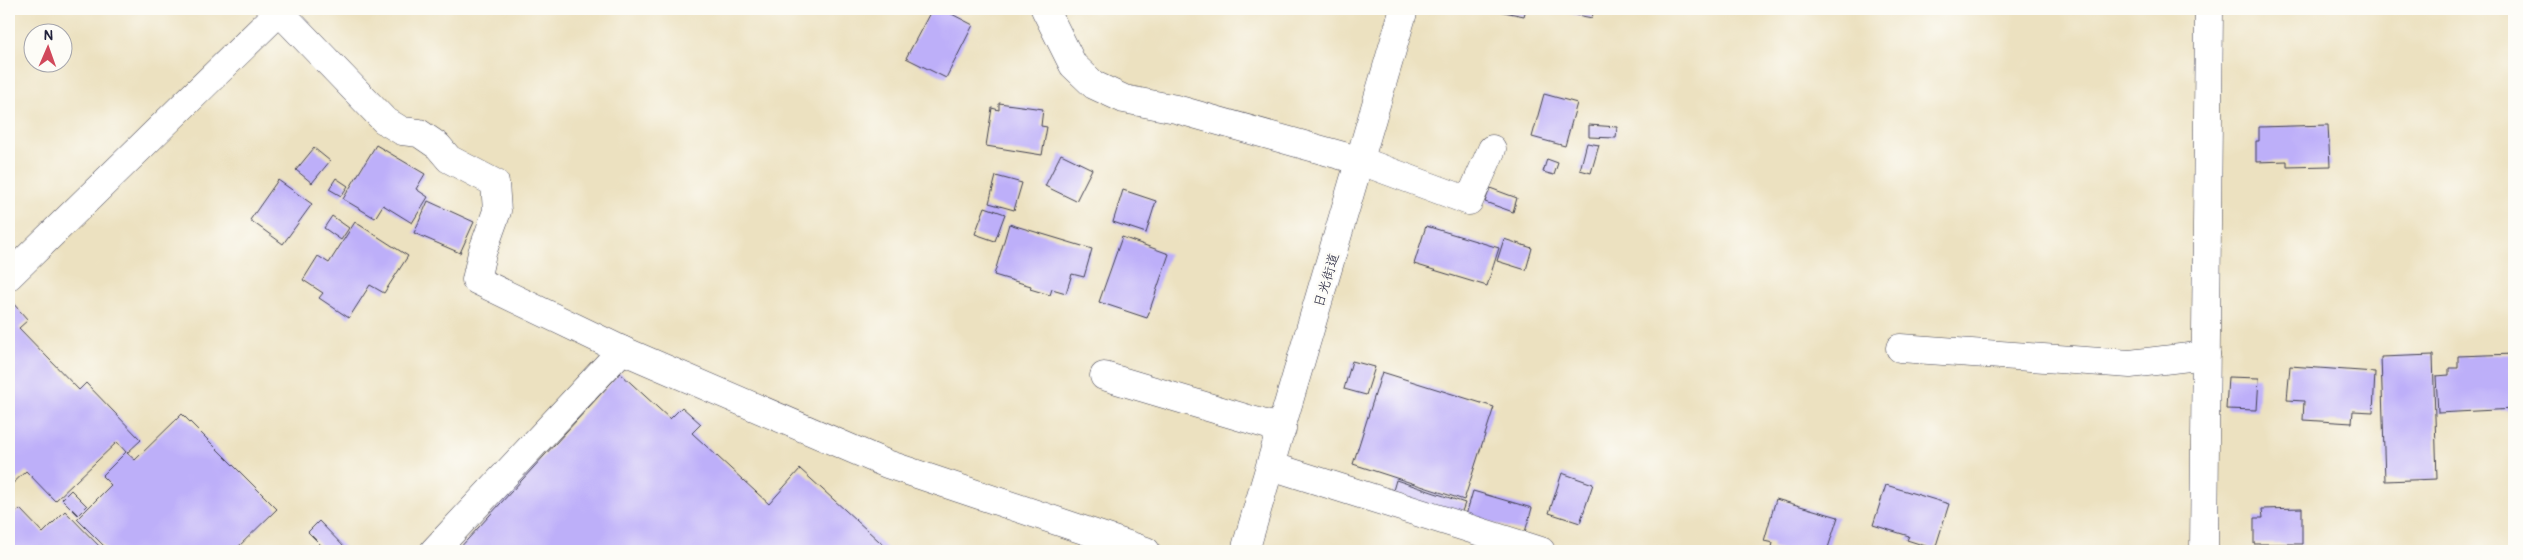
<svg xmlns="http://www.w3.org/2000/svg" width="2523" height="560" font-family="Pangolin,'Klee One',sans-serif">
	<rect width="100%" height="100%" fill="#fdfcf7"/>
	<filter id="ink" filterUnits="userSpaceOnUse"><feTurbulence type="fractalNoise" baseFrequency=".02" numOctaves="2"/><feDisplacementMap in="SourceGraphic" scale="10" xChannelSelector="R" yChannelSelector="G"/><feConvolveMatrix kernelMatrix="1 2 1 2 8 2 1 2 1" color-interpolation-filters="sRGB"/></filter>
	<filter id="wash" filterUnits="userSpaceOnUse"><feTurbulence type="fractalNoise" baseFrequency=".0096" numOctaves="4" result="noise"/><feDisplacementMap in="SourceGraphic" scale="20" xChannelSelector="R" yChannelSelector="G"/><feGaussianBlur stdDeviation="1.12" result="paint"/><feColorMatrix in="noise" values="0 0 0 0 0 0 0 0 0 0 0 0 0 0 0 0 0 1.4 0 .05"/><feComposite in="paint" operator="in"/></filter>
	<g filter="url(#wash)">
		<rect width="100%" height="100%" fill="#ece1c0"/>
		<g id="blocks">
			<g fill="#bdaff9">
				<polygon points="932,9 942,9 973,25 946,78 906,58"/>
				<polygon points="1489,9 1526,9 1524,16"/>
				<polygon points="1547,9 1594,9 1592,18"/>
				<polygon points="1544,94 1577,103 1565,146 1532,137"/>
				<polygon points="999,103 1043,109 1041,126 1047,127 1042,155 986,146 992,108 999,110"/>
				<polygon points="1589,125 1617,127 1616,138 1589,137"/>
				<polygon points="2328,125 2330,166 2287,167 2287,161 2256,162 2256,141 2259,141 2259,127"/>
				<polygon points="1587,143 1599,145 1591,173 1580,170"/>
				<polygon points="376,145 425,174 416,189 428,197 412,223 383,205 375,218 343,199"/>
				<polygon points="314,148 330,161 312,183 296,170"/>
				<polygon points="1061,154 1092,169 1076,201 1045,186"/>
				<polygon points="1547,159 1558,163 1554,175 1543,172"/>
				<polygon points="996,176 1022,183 1014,210 989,203"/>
				<polygon points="336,178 348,186 341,196 329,189"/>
				<polygon points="278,180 312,204 283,244 250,220"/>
				<polygon points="1490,188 1517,198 1513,212 1485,202"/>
				<polygon points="1123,190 1156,201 1146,233 1113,222"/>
				<polygon points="428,201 474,222 460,253 414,233"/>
				<polygon points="985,207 1005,214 995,241 975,234"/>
				<polygon points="332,216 349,228 341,240 324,228"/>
				<polygon points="355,222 408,256 384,293 370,285 349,318 319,298 323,293 303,280 318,256 329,263"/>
				<polygon points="1009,224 1092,249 1084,277 1072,274 1066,293 1052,289 1050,295 1030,289 1031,286 994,275"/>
				<polygon points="1426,226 1499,248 1487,286 1414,264"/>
				<polygon points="1122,237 1169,254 1147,318 1099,302"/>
				<polygon points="1504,239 1532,248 1526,270 1497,261"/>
				<polygon points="11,301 28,320 19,328 79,390 86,383 141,440 127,453 135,460 182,414 277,509 234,551 109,551 77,519 111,485 102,476 126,452 117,442 55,501 26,471 9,487 9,303"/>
				<polygon points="2514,354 2514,409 2438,413 2436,376 2449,375 2449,368 2458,368 2458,356"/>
				<polygon points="2433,355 2437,479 2385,481 2381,357"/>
				<polygon points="1352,361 1375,367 1366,395 1344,389"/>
				<polygon points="2290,366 2375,372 2373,412 2353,411 2352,423 2303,420 2304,401 2287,400"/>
				<polygon points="1382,372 1494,407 1464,500 1353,464"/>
				<polygon points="620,373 670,419 682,407 701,424 692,433 769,504 800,469 890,551 457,551"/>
				<polygon points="2228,377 2259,378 2257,410 2226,409"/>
				<polygon points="1562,473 1593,484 1580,523 1549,513"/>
				<polygon points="1396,480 1465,503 1460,517 1392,494"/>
				<polygon points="1886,485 1949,504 1935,549 1907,540 1909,536 1873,525"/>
				<polygon points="71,490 87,506 78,515 62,499"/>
				<polygon points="1473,491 1532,508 1525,532 1466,515"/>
				<polygon points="1776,499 1838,517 1827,551 1787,551 1772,547 1773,543 1764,541"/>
				<polygon points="2302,508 2302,544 2254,544 2254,518 2263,518 2262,509"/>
				<polygon points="20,509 43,533 65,511 104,551 9,551 9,519"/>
				<polygon points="319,521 348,551 327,551 308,532"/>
			</g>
		</g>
	</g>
	<g filter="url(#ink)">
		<use href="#blocks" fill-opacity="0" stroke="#403f4f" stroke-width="1"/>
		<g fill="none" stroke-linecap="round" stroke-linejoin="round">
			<defs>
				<g id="minor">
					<polyline points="277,9 384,120 402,131 419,133 438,146 449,159 495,183 497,211 482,253 476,280 622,350"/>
					<polyline points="1045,9 1073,65 1094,85 1124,99 1176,109 1361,161 1469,201 1492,149"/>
					<polyline points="9,276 282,9"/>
					<polyline points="1900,348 2130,364 2206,355"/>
					<polyline points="1104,376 1282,429"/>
					<polyline points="1271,466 1541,551"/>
					<polyline points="434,551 622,350 887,464 1146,551"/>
					<polyline points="2204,551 2209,9"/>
				</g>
				<polyline id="highway" points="1245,551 1404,9"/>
			</defs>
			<use href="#minor" stroke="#403f4f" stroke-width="29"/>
			<use href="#highway" stroke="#403f4f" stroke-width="29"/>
			<use href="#minor" stroke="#fff" stroke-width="28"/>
			<use href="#highway" stroke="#fff" stroke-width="28"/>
		</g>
	</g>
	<g text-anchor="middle" stroke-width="5" stroke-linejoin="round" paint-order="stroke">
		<g font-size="14" fill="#22223b" stroke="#fdfcf7">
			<text transform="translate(1326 280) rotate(-73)" y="5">日光街道</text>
		</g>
	</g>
	<rect width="2523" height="560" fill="none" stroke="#fdfcf7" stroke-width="30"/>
	<g transform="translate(48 48) rotate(2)"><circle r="24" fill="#fdfcf7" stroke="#a5a5ac"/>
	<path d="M0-4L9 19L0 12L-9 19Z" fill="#d1495b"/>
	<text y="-8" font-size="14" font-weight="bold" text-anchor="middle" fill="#22223b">N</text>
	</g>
</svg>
